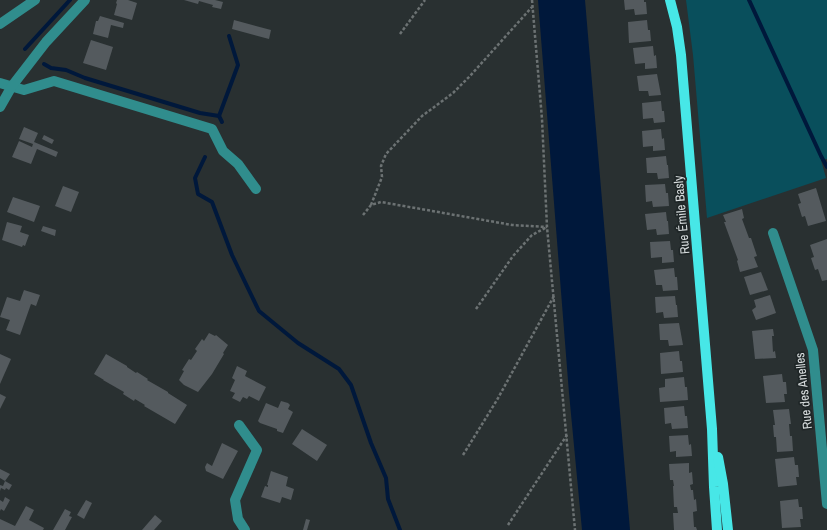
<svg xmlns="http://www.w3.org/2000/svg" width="827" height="530" font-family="'Archivo Narrow',sans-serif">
	<rect width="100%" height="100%" fill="#293031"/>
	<polygon fill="#094f5c" points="686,0 827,0 827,159 821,160 826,178 707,218 693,55"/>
	<polygon fill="#00183b" points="538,0 585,0 630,530 582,530 569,393"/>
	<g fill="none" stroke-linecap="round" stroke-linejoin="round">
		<g stroke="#00183b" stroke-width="4">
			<polyline points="749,0 821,156 827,167"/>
			<polyline points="25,49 70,0"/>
			<polyline points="44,64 51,68 66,70 85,78 200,113 219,116 222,122"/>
			<polyline points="219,116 238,65 229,36"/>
			<polyline points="205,157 195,178 198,194 212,202 232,255 259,311 298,343 339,369 351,385 371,443 386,478 388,499 400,530"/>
		</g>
	</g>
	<g fill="#545a5e">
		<polygon points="117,0 128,0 137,3 132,20 114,15 117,4 116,3"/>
		<polygon points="184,0 215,0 223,2 221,9 212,7 213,5 199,1 198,4"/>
		<polygon points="624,0 644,0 644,2 646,2 647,14 635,15 634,9 625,10"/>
		<polygon points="100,16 124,23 123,28 111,25 108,38 93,34 96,21 98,21"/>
		<polygon points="234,20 271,30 269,39 232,29"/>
		<polygon points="647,20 648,30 650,30 651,41 629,43 628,22"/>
		<polygon points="91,40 113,47 106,70 83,63"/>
		<polygon points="653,46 654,56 656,55 657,68 645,69 645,63 635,64 633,48"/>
		<polygon points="657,74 661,95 649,96 648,91 639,91 637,76"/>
		<polygon points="661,101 662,111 664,111 665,122 654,123 653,118 643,119 642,103"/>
		<polygon points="24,127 38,133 34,142 58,152 56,157 37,149 31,164 12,157 19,141 32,147 33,144 19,139"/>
		<polygon points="661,129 662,139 664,138 665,150 653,151 653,146 643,147 642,131"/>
		<polygon points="44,135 54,140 52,144 42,139"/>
		<polygon points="666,156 667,165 668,165 669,178 658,179 657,173 647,173 646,158"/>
		<polygon points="665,184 666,193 668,193 669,206 653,207 652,201 646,202 645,185"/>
		<polygon points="63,186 79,192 71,212 55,206"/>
		<polygon points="816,188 826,221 808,226 805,216 802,217 798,204 801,203 798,194"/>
		<polygon points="13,197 40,206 34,222 7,212"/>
		<polygon points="742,209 744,218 742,219 749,238 751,238 757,256 754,257 758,267 740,272 737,261 738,260 724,222 726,222 723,215"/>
		<polygon points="666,212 667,221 668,221 669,234 657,235 656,229 647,230 645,214"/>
		<polygon points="7,222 22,226 20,232 29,235 25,246 23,245 22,247 2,240"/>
		<polygon points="43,226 56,230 55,236 41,231"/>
		<polygon points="827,239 827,280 822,281 818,269 815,270 811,258 814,257 810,245"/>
		<polygon points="670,241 671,250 673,250 674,262 662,263 662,257 651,258 650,242"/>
		<polygon points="674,268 675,277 677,277 678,290 663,291 662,285 656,285 654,270"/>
		<polygon points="761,272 768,290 750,295 744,277"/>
		<polygon points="24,290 40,295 36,306 31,304 20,335 6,330 10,320 0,317 7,297 20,301"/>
		<polygon points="770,295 776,313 756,320 752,310 756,307 754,300"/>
		<polygon points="675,296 676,305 677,305 678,317 664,318 663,312 656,313 655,297"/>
		<polygon points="679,323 683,345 669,346 668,340 660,340 659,324"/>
		<polygon points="773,329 774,336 772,336 773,352 775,351 776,358 755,359 752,331"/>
		<polygon points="209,333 215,336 216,335 228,345 223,353 224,354 212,374 198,392 184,385 179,380 184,371 182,370 189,359 191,360 197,351 195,349 202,339 204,341"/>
		<polygon points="679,351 680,361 682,361 683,372 661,374 660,353"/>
		<polygon points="0,354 11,359 0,384"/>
		<polygon points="106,354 127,366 127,367 136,373 137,372 148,379 147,380 168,392 168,393 187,405 175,424 144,406 145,405 135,399 134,401 123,394 124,392 103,380 104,380 94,374"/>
		<polygon points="237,366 247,371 245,376 266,387 259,401 249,396 247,399 243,397 240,402 232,398 235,393 230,391 235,380 232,378"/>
		<polygon points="782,374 783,382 786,382 787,394 784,394 785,402 766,403 763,376"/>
		<polygon points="684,377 685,387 687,387 688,400 660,402 659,388 665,387 665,379"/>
		<polygon points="0,394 6,397 0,409"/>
		<polygon points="281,401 288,403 290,405 288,409 293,412 283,433 277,431 277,429 260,423 258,421 266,403 278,408"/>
		<polygon points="684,406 685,416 687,416 688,428 672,429 671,423 665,424 664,408"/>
		<polygon points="789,409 791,424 789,424 790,436 792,436 793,451 777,452 776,437 774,437 773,425 775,425 773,410"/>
		<polygon points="302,429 327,445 317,461 292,444"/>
		<polygon points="688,435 689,445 691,444 692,456 676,457 676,451 670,452 669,436"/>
		<polygon points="222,443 238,451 223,479 206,471 205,467 207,463 212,466"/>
		<polygon points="794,457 795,465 798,465 799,477 796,477 797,485 778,487 775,459"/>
		<polygon points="689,463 689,473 692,472 693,484 690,485 691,490 693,490 694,500 696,499 697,511 693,512 694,527 696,527 697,530 674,530 673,513 678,513 677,507 674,507 673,486 674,486 673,480 670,480 669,464"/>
		<polygon points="0,469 10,474 5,481 0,478"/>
		<polygon points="271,471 288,477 286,486 294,489 291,500 282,497 280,503 261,497 265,486 268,487 268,485 267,485"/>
		<polygon points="5,481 12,485 9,490 6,488 5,490 1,488 0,491 0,485 3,486"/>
		<polygon points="5,497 10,500 4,511 1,509 0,511 0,500 3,502"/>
		<polygon points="798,499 799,507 802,507 803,519 800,519 801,527 782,528 780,501"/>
		<polygon points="86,500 92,503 84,519 77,515"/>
		<polygon points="26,506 34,510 29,520 44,528 43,530 0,530 0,519 15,526"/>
		<polygon points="65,509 71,512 69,516 72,517 65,530 53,530"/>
		<polygon points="155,515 162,521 154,530 142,530"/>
		<polygon points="306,519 310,520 307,530 303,530"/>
	</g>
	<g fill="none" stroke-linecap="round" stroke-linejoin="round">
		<g stroke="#6c7273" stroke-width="2.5" stroke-dasharray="3 2" stroke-linecap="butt">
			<polyline points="532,0 542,119 547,227 575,530"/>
			<polyline points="400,34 425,0"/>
			<polyline points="371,205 382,177 381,166 386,154 422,116 453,93 470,76 532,7"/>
			<polyline points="363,215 371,205 381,202 512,225 547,227"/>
			<polyline points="476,309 513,256 532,235 547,227"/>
			<polyline points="463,455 497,400 554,296"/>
			<polyline points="508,525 567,435"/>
		</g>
		<g stroke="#308d8d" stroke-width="10">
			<polyline points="0,24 35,0"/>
			<polyline points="0,83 24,90 54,81 212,129 223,151 238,164 256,189"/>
			<polyline points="0,107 12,86 46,42 85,0"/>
			<polyline points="773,233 813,350 827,504"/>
			<polyline points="239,425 257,450 235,500 238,519 245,530"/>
		</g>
		<g stroke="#47e7e7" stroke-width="10">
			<polyline points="670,0 677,27 681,55 712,429 714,487 717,530"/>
			<polyline points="718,457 723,484 728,530"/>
		</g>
	</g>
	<g text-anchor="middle" stroke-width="3.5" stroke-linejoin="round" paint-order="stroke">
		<g font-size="13" fill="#d8ddde" stroke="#1f2627">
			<text transform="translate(681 215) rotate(-95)" y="5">Rue Émile Basly</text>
			<text transform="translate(803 391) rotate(-96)" y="5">Rue des Anelles</text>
		</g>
	</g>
</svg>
